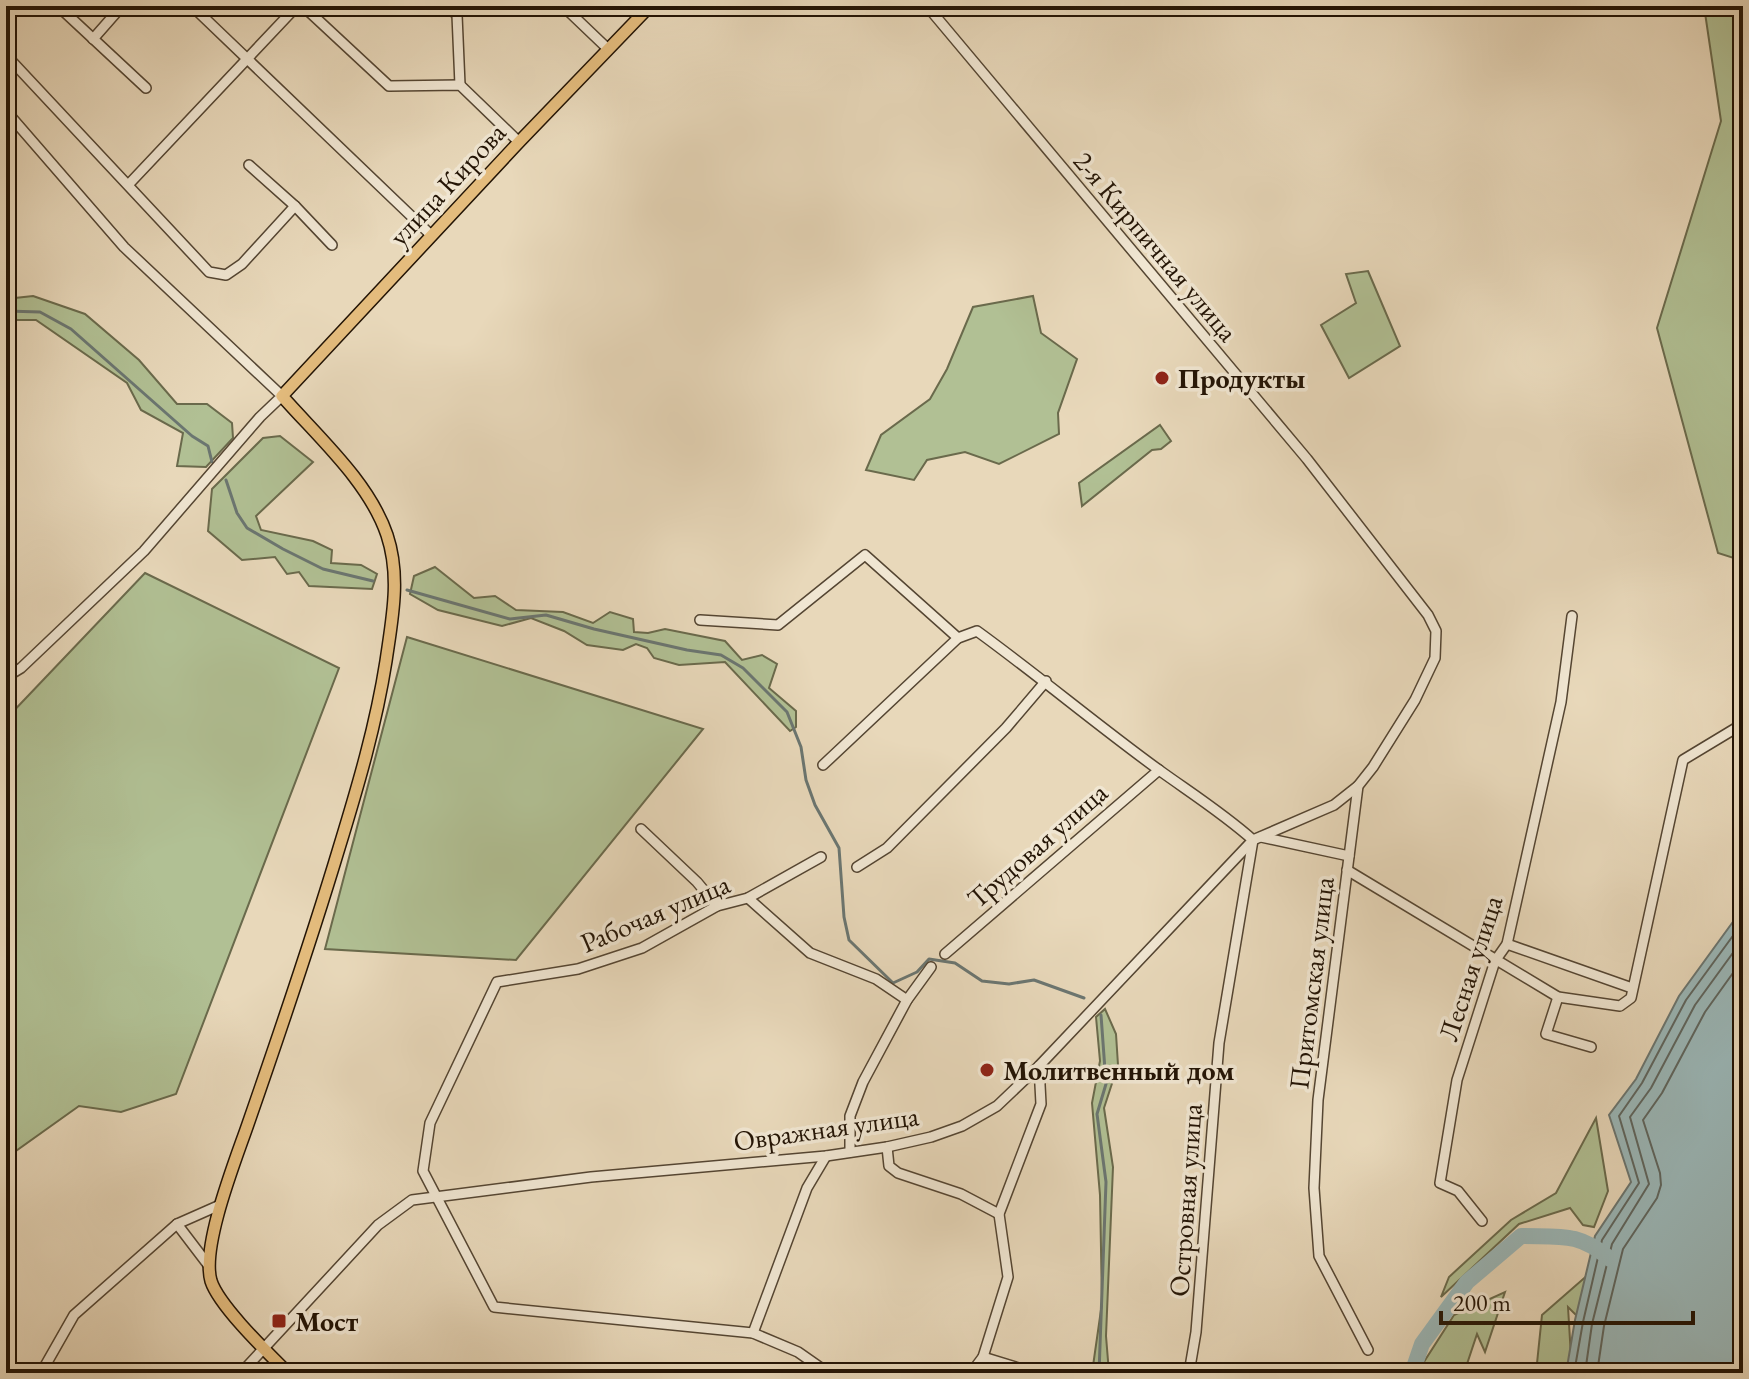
<svg xmlns="http://www.w3.org/2000/svg" width="1749" height="1379" font-family="'EB Garamond',serif">
	<rect width="100%" height="100%" fill="#e8d8ba"/>
	<filter id="stains"><feTurbulence type="fractalNoise" baseFrequency=".0025" numOctaves="4"/><feColorMatrix values="0 0 0 0 .2 0 0 0 0 .09 0 0 0 0 .02 0 0 0 .5 -.17"/></filter>
	<radialGradient id="worn" r=".72"><stop offset=".6" stop-color="#630" stop-opacity="0"/><stop offset="1" stop-color="#630" stop-opacity=".3"/></radialGradient>
	<g fill="#b1c094" stroke="#6a6a4c" stroke-width="2">
		<polygon points="1704,6 1743,6 1743,561 1718,553 1657,328 1721,121"/>
		<polygon points="1368,271 1400,346 1349,378 1321,325 1356,303 1346,274"/>
		<polygon points="33,296 85,314 139,360 177,404 207,404 232,423 233,438 206,467 177,466 183,433 141,410 127,383 36,320 6,320 6,299"/>
		<polygon points="1033,296 1041,333 1077,359 1058,413 1059,434 999,464 965,452 927,460 914,480 866,470 881,435 930,399 947,369 973,307"/>
		<polygon points="1160,425 1171,441 1161,449 1152,450 1082,506 1079,483"/>
		<polygon points="280,436 313,462 256,516 261,530 313,541 332,550 331,563 361,565 377,574 372,589 309,586 299,572 287,574 275,557 242,560 208,531 212,489 263,438"/>
		<polygon points="435,567 474,598 495,596 516,610 563,612 593,623 610,612 633,619 634,632 648,633 665,629 725,641 742,660 762,655 777,664 769,688 796,711 796,727 790,731 725,662 679,665 654,658 647,648 636,644 623,650 587,645 564,631 531,618 502,626 438,610 410,594 414,576"/>
		<polygon points="145,573 339,668 176,1094 121,1112 79,1106 6,1158 6,719"/>
		<polygon points="407,637 703,729 516,960 325,949"/>
		<polygon points="1105,1009 1116,1034 1118,1065 1104,1108 1113,1167 1106,1336 1109,1373 1094,1373 1093,1366 1102,1303 1100,1195 1092,1103 1100,1061 1096,1017"/>
		<polygon points="1596,1118 1608,1191 1594,1227 1583,1225 1570,1208 1519,1224 1441,1297 1449,1277 1511,1220 1556,1193"/>
		<polygon points="1590,1273 1587,1326 1568,1307 1572,1373 1536,1373 1542,1315"/>
		<polygon points="1505,1292 1485,1352 1477,1334 1464,1373 1420,1373 1422,1365 1454,1315"/>
	</g>
	<polygon fill="#9bb8b9" stroke="#6b7671" stroke-width="2" points="1743,908 1743,1373 1566,1373 1575,1320 1595,1236 1631,1182 1609,1115 1636,1079 1679,996"/>
	<g fill="none" stroke-linecap="round" stroke-linejoin="round">
		<g stroke="#5f665f" stroke-width="2">
			<polyline points="1574,1373 1583,1322 1602,1240 1639,1183 1619,1116 1642,1083 1686,1000 1743,922"/>
			<polyline points="1585,1373 1592,1324 1612,1244 1649,1184 1630,1117 1651,1088 1695,1005 1743,939"/>
			<polyline points="1597,1373 1604,1326 1623,1249 1657,1198 1661,1185 1660,1173 1643,1120 1662,1093 1705,1012 1743,959"/>
		</g>
		<g stroke="#6b7671" stroke-width="3">
			<polyline points="6,311 40,312 71,329 192,436 208,446 212,462"/>
			<polyline points="226,480 237,513 247,528 283,549 323,569 373,581"/>
			<polyline points="407,590 510,619 546,615 594,629 687,650 721,655 743,668 787,712 801,747 806,780 815,805 839,848 844,917 849,940 893,983 917,972 929,959 955,963 982,981 1009,984 1034,980 1084,998"/>
			<polyline points="1099,1373 1106,1182 1097,1114 1106,1084 1101,1015"/>
		</g>
		<path stroke="#9bb8b9" stroke-width="16" d="M1412,1373L1422,1344L1467,1282L1521,1236C1560,1237 1579,1232 1610,1259"/>
		<defs>
			<g id="minor">
				<polyline points="58,6 146,88"/>
				<polyline points="192,6 432,236"/>
				<polyline points="303,6 389,86 460,85 519,142"/>
				<polyline points="447,6 457,15 460,85"/>
				<polyline points="563,6 608,49"/>
				<polyline points="927,6 1307,459 1428,615 1436,631 1435,658 1415,700 1373,767 1358,786 1318,1100 1314,1188 1319,1256 1368,1350"/>
				<polyline points="93,39 122,6"/>
				<polyline points="6,55 209,272 226,275 242,264 295,206"/>
				<polyline points="6,111 124,247 282,396 260,417 144,551 21,668 6,677"/>
				<polyline points="249,165 295,206 332,245"/>
				<polyline points="129,184 297,6"/>
				<polyline points="700,620 778,625 865,555 958,638"/>
				<path d="M823,765L958,638L977,631C1039,676 1097,725 1159,770C1191,793 1224,814 1253,840"/>
				<polyline points="641,829 697,882 717,906"/>
				<polyline points="1261,837 1349,856"/>
				<polyline points="821,857 748,898 717,906 642,948 578,969 497,982 430,1123 423,1171 494,1307 753,1333 798,1352 828,1373"/>
				<polyline points="857,867 887,848 1006,728 1046,681"/>
				<polyline points="1347,870 1558,997 1620,1006 1631,998 1683,760 1741,725"/>
				<polyline points="748,898 810,953 876,979 907,1000"/>
				<polyline points="1507,944 1632,988"/>
				<polyline points="945,954 1159,770"/>
				<polyline points="1558,997 1546,1034 1591,1047"/>
				<polyline points="887,1147 889,1166 898,1173 961,1194 999,1214"/>
				<polyline points="850,1152 850,1116 863,1082 907,1000 931,967"/>
				<polyline points="1482,1221 1458,1191 1440,1183 1457,1080 1495,961 1507,944 1561,702 1572,616"/>
				<polyline points="177,1224 209,1266"/>
				<polyline points="753,1333 807,1188 826,1156"/>
				<polyline points="983,1357 1035,1373"/>
				<polyline points="41,1373 74,1315 177,1224 220,1205"/>
				<polyline points="241,1373 378,1225 412,1200 591,1177 826,1156 887,1147 931,1137 962,1126 997,1106 1039,1066 1253,840 1334,805 1358,786"/>
				<polyline points="971,1373 983,1357 1008,1277 999,1214 1041,1104 1039,1066"/>
				<polyline points="1189,1373 1196,1332 1219,1043 1253,840"/>
			</g>
			<path id="major" d="M288,1373C268,1353 219,1306 211,1281C201,1246 236,1159 248,1124C280,1032 311,941 339,848C358,786 376,725 386,661C392,619 401,577 387,535C369,482 319,438 282,396L519,142L650,6"/>
		</defs>
		<use href="#minor" stroke="#544532" stroke-width="12"/>
		<use href="#major" stroke="#231405" stroke-width="14"/>
		<use href="#minor" stroke="#f0e6d2" stroke-width="9"/>
		<use href="#major" stroke="#e4bc7d" stroke-width="11"/>
	</g>
	<g fill="#8f2418" stroke="#f0e6d2" stroke-width="3">
		<circle cx="1162" cy="378" r="8"/>
		<circle cx="987" cy="1070" r="8"/>
		<rect x="271" y="1313" width="16" height="16" rx="4"/>
	</g>
	<g text-anchor="middle" stroke-width="7" stroke-linejoin="round" paint-order="stroke">
		<g font-size="28" fill="#231405" stroke="#f0e6d2">
			<text transform="translate(447 184) rotate(-47)" y="10">улица Кирова</text>
			<text transform="translate(1156 246) rotate(50)" y="10">2-я Кирпичная улица</text>
			<text transform="translate(1037 845) rotate(-41)" y="10">Трудовая улица</text>
			<text transform="translate(655 913) rotate(-23)" y="10">Рабочая улица</text>
			<text transform="translate(1470 968) rotate(-72)" y="10">Лесная улица</text>
			<text transform="translate(1311 983) rotate(-83)" y="10">Притомская улица</text>
			<text transform="translate(826 1128) rotate(-8)" y="10">Овражная улица</text>
			<text transform="translate(1185 1200) rotate(-86)" y="10">Островная улица</text>
		</g>
		<g font-size="28" font-weight="bold" fill="#231405" stroke="#f0e6d2" text-anchor="start">
			<text x="1178" y="388">Продукты</text>
			<text x="1003" y="1080">Молитвенный дом</text>
			<text x="295" y="1331">Мост</text>
		</g>
	</g>
	<rect width="1749" height="1379" fill="none" stroke="#e8d8ba" stroke-width="32"/>
	<rect x="8" y="8" width="1733" height="1363" fill="none" stroke="#231405" stroke-width="4"/>
	<rect x="16" y="16" width="1717" height="1347" fill="none" stroke="#231405" stroke-width="2"/>
	<path d="M1441 1311v12h252v-12" fill="none" stroke="#231405" stroke-width="4"/>
	<text x="1453" y="1311" font-size="24" fill="#231405" stroke="#f0e6d2" stroke-width="6" paint-order="stroke">200 m</text>
	<rect width="100%" height="100%" filter="url(#stains)"/>
	<rect width="100%" height="100%" fill="url(#worn)"/>
</svg>
